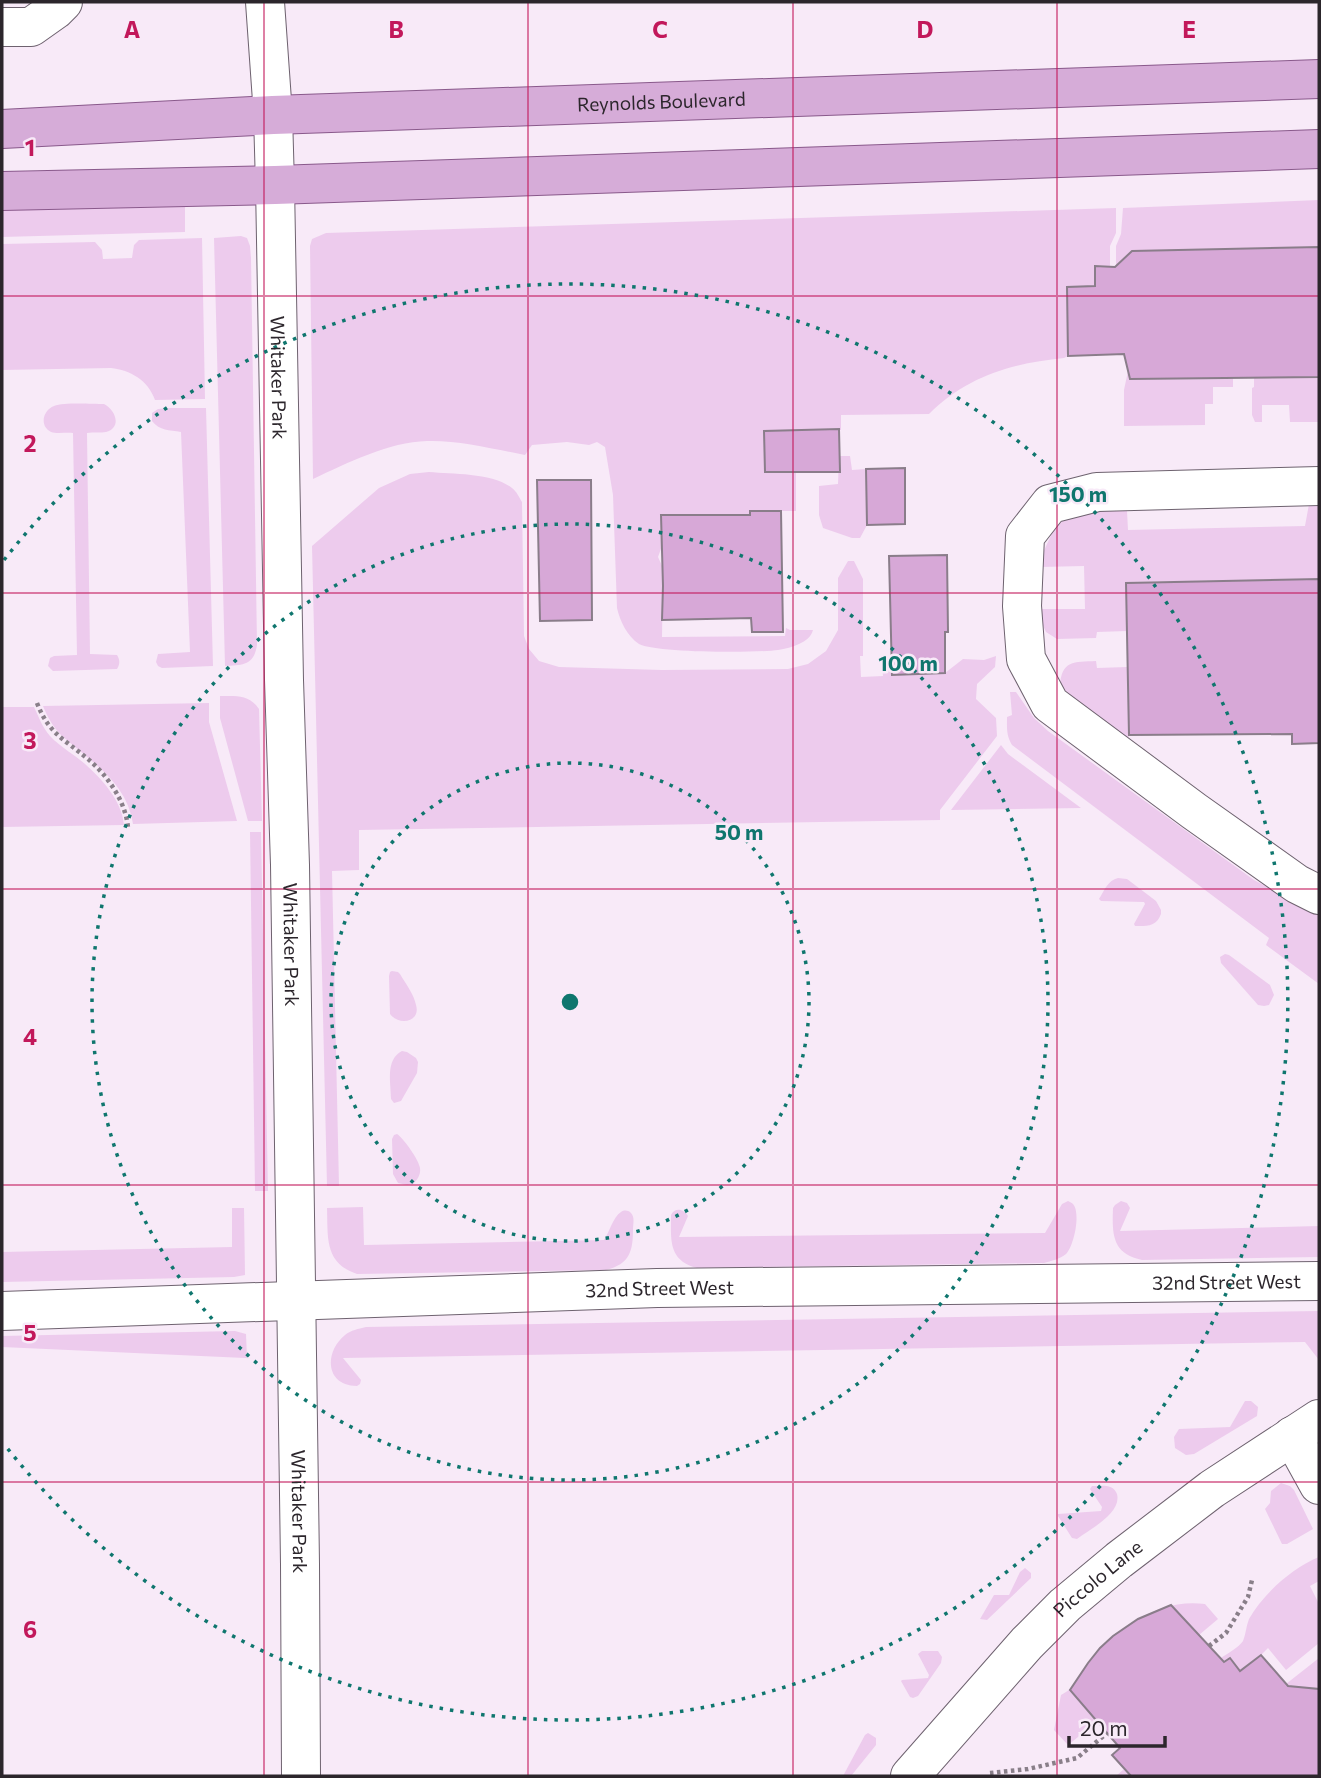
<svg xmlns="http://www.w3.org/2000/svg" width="1321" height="1778" font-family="Commissioner,sans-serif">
	<rect width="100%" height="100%" fill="#f8eaf8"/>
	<g fill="#edcbed">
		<polygon points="1319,200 1319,247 1135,251 1131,252 1116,267 1116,246 1121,234 1123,208"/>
		<polygon points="185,204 185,232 2,237 2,209"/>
		<path d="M1116,208V233L1110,246V267L1095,266V286L1067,288L1068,356L1064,358C1013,363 967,376 929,414L841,415V430L765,431V472H796V511H750V515L662,546L658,557L663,568L662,637L785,636L786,628L790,630H813C811,637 806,641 799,644C793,647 785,649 778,650C757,653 655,653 639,644C627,636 620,621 617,608L613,495L605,447L597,442L589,445L567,442L532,445L525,455C494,449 458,440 427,441C389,442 347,463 313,479L310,246L312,239L326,233Z"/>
		<path d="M241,236L247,238L250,246L251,258L257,645C254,666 242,665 225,666L214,238Z"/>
		<path d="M202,238L205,399L155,400C148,380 130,370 111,368L2,370V244L95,242L102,250L103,259L132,258L134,245L139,240Z"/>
		<polygon points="1128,371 1130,378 1136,379 1233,378 1233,387 1213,387 1213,404 1205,404 1205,425 1124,426 1124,390"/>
		<polygon points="1254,377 1319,377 1319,422 1290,422 1289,405 1262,405 1262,422 1255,422 1252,415 1252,388 1254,387"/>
		<path d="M104,404C116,410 122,428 106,432C101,433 93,432 87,433L90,654L117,655C120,660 120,664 117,669L53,671L48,666L50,658L54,656L77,655L73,433C67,432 57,434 51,432C39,426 43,410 54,406C64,402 92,404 104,404Z"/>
		<path d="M170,408H206L213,666L162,668L158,666L156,662L158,654L190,652L181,432C169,430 160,431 152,421V413L158,409Z"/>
		<polygon points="839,456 850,456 852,470 866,469 867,525 860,538 852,538 823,528 819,515 819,486 838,484"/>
		<path d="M429,472C453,474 493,473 512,488C517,492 519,497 522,502L524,636L529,649L539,661L559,667L662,670L788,669L808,664L826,651L838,630V578L848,561H854L863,579V656H860L861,677L883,676L882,665H901L902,674L945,673L963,659L984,660L996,656L995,667L977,684L976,699L996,718L997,736L940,810V820L359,830V870L332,871L339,1186H327L312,546L379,488L410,474Z"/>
		<polygon points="1319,498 1319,579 1127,582 1127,631 1097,632 1096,638 1057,639 1046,632 1040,619 1040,609 1085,609 1084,566 1040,567 1042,555 1053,531 1068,515 1124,506 1127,511 1128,530 1305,526 1309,504"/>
		<path d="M1096,661L1097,668L1127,667L1129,736L1125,742L1060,687C1061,660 1074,662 1096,661Z"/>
		<path d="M1010,692H1016L1034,718L1048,731L1254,880L1319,914V984L1266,945L1269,938L1012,745C1006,735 1007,728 1007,717L1012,715Z"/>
		<path d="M220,696C236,696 249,694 259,709L262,821H248L220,718Z"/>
		<path d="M209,703V722L237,821L133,824C127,782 90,761 61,735C53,727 47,716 43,706Z"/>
		<path d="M2,707H34C39,717 42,727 50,736C60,747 74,754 85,764C102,779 122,801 124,825L2,827Z"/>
		<polygon points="1001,745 1008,754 1081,808 951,810"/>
		<polygon points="250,832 261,832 268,1191 255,1191"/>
		<path d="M1118,878L1127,879L1156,901L1161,910V914C1156,927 1147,926 1135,926L1134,924L1145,904L1144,902L1101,901L1099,899C1104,891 1108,880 1118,878Z"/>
		<polygon points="1225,954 1229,955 1270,985 1274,995 1269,1005 1264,1006 1258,1005 1221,963 1220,957"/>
		<path d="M392,971L398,972L400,974C405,983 414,994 416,1005C421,1021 400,1027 390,1014L389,976L390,972Z"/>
		<path d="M402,1051L407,1052L416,1058L418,1062L417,1073L401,1101L394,1103L391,1099C391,1082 385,1060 402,1051Z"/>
		<path d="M397,1134C404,1139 419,1160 420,1168C421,1175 417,1180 413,1184L407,1185L398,1183L393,1174L392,1139L394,1135Z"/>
		<path d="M1068,1201C1070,1202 1072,1203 1073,1204C1081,1213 1074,1246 1066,1254C1060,1259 1051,1261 1044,1263L697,1268C668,1260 671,1240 671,1215C675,1207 684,1209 688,1216L679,1237L1045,1233L1062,1204Z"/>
		<path d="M1121,1201L1127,1203L1130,1208L1120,1231L1319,1226V1257L1142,1260C1112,1254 1112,1234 1113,1208L1115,1205Z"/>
		<path d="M363,1207L364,1245L604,1240C609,1233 613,1217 621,1212C624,1210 628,1210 631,1213C635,1217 633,1224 633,1229C633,1251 630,1264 606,1270L357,1274C324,1263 328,1237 327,1208Z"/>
		<polygon points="232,1208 244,1208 245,1275 234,1277 2,1282 2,1252 232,1247"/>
		<path d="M1319,1311V1360L1305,1342L343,1358L361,1380L360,1384L357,1386C325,1386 324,1352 345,1335C351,1330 358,1329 366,1327Z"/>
		<polygon points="235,1331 246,1334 247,1358 269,1359 2,1347 2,1336"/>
		<polygon points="1245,1401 1251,1401 1258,1407 1257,1416 1194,1454 1186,1455 1175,1448 1174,1437 1179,1429 1230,1427"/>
		<polygon points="1281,1483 1290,1486 1294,1490 1313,1529 1287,1544 1282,1544 1265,1509 1270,1503 1271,1491"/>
		<path d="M1092,1486C1101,1486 1113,1483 1117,1494C1122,1513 1090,1529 1077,1539L1072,1538L1058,1516V1514L1101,1511L1102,1507L1090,1489Z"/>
		<path d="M1319,1557V1581L1310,1586L1319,1604V1643L1286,1670L1268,1648L1261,1655L1286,1684L1319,1658V1776H1116L1124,1769L1112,1755L1119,1748L1097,1722L1068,1745L1054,1730L1061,1695C1076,1688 1079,1675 1089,1662C1117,1628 1158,1598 1205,1604L1218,1619L1199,1635L1221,1658C1227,1654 1239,1647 1243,1641C1246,1634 1246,1626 1249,1619C1263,1594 1292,1568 1319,1557Z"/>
		<polygon points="1025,1568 1031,1573 1031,1578 987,1620 980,1619 994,1595 1009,1595 1020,1572"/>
		<polygon points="938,1651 942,1657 941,1663 918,1696 913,1698 910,1697 901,1681 902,1680 928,1678 929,1675 918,1654 922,1651"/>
		<polygon points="868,1733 876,1738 876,1745 851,1776 843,1776 865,1735"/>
	</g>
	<g fill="#d7a8d7" stroke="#8a7d8a" stroke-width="2">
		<polygon points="1319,247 1319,377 1130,379 1124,354 1068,356 1067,287 1095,286 1095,266 1115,267 1132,251"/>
		<polygon points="839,429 840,472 765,472 764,431"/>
		<polygon points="905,468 905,524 867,525 866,469"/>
		<polygon points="537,480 591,480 592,620 540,621"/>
		<polygon points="750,511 781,511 783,632 752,632 751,618 662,620 663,586 661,515 750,515"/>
		<polygon points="947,555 948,632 945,632 945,673 892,675 889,556"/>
		<polygon points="1319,579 1319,743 1292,744 1292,734 1129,735 1126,583"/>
		<polygon points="1171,1605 1224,1662 1230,1658 1240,1671 1261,1655 1288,1686 1319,1689 1319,1776 1131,1776 1112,1755 1120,1748 1070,1690 1088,1663 1100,1648 1113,1636 1138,1619"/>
	</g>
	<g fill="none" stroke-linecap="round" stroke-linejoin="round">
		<defs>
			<g id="minor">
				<path id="s1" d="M265,2L273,115L275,185L284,680L290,865L300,1564L301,1776"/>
				<polyline points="2,27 31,27 55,10 63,2"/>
				<polyline points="1319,486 1097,492 1050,504 1025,536 1022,606 1026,659 1050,704 1194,811 1297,884 1319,895"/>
				<path id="s2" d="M2,1311L657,1288L1319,1281"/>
				<polyline points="1292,1436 1319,1485"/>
				<path id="s3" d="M910,1776L1027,1643L1065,1605L1119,1560L1212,1489L1319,1419"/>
			</g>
			<g id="major">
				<path id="s4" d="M2,129L273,115L1319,79"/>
				<polyline points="2,191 275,185 1319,149"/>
			</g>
		</defs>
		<use href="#minor" stroke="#6e626f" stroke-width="40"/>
		<use href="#major" stroke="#89598b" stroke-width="40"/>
		<g stroke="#897f89" stroke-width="4.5" stroke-dasharray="3.5 3.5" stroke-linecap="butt">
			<path d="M37,703C49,734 64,739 88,759C108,776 126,802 128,828"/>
			<polyline points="1209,1646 1226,1633 1248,1597 1252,1580"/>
			<polyline points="990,1773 1028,1769 1077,1758 1107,1733"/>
		</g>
		<use href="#minor" stroke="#fff" stroke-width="38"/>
		<use href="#major" stroke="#d6acd8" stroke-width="38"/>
	</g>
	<path fill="none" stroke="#c2185b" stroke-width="2" stroke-opacity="0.55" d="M264,2V1776M528,2V1776M793,2V1776M1057,2V1776M2,296H1319M2,593H1319M2,889H1319M2,1185H1319M2,1482H1319"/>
	<g fill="none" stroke="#0f766e" stroke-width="3.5" stroke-dasharray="3.5 7">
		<circle cx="570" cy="1002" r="239"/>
		<circle cx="570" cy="1002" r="478"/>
		<path d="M4 560A718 718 0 1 1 4 1444"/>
	</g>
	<g text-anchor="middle" stroke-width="5" stroke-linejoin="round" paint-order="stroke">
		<g font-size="19" fill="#2c262c" stroke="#f8eaf8">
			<text dy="7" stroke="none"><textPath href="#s4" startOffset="660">Reynolds Boulevard</textPath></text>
			<text dy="7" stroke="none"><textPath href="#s1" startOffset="376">Whitaker Park</textPath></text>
			<text dy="7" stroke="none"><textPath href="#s1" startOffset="943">Whitaker Park</textPath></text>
			<text dy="7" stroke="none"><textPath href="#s2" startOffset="1225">32nd Street West</textPath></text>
			<text dy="7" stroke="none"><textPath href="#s2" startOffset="658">32nd Street West</textPath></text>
			<text dy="7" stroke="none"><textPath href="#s1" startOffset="1510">Whitaker Park</textPath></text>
			<text dy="7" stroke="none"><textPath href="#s3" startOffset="273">Piccolo Lane</textPath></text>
		</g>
	</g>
	<g font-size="23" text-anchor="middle" font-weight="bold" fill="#c2185b" stroke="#f8eaf8" stroke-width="5" stroke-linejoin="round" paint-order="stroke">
		<text x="132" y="38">A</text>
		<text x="396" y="38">B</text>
		<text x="660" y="38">C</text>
		<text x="925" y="38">D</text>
		<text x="1189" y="38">E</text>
		<text x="30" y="156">1</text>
		<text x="30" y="452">2</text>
		<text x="30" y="749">3</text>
		<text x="30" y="1045">4</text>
		<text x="30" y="1341">5</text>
		<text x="30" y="1638">6</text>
	</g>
	<circle cx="570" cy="1002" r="10" fill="#0f766e" stroke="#f8eaf8" stroke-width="3.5"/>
	<g font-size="21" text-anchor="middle" font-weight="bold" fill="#0f766e" stroke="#f8eaf8" stroke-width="5" stroke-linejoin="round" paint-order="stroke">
		<text x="1078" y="502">150 m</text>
		<text x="908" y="671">100 m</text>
		<text x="739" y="840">50 m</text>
	</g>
	<rect width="1321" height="1778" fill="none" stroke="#2c262c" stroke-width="7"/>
	<path d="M1069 1736v10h96v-10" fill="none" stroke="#2c262c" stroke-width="3.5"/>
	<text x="1080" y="1736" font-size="21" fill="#2c262c" stroke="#f8eaf8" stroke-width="5" paint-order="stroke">20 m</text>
</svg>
